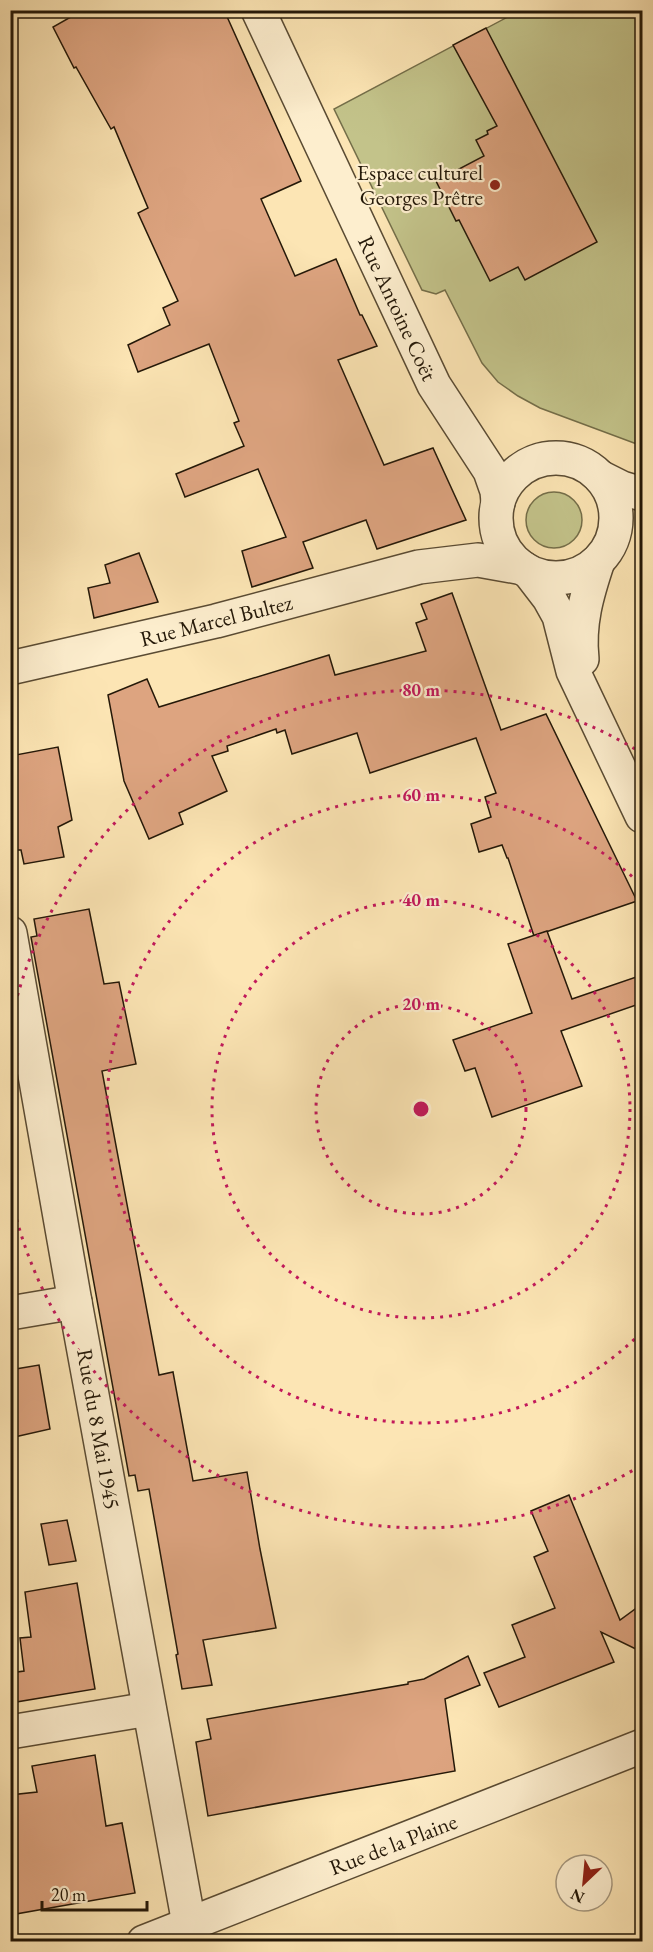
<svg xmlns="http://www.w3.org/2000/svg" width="653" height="1952" font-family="'EB Garamond',serif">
	<rect width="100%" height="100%" fill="#fce5b4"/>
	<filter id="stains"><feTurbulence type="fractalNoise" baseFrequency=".00333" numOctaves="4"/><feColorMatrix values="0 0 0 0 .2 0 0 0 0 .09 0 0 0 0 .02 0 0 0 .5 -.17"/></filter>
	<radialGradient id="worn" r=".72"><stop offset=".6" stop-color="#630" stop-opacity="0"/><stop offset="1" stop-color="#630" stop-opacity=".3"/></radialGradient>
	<g fill="#c3c38a" stroke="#746e49" stroke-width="1.5">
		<polygon points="519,11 642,11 642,444 634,443 540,408 518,396 498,382 482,363 445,290 436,294 422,290 334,109"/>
		<circle cx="554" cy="520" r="28"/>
	</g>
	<g fill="#dda480" stroke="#241808" stroke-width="1.5">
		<polygon points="83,10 224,10 301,181 261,199 295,276 336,259 360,315 362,315 377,346 338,360 384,465 433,448 466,520 377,549 366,520 303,542 313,568 252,587 242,551 286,537 258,469 185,497 176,474 244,446 234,423 239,421 209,344 138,372 128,345 170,325 163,308 178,301 138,213 148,208 114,127 111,129 76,67 74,68 53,27"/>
		<polygon points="486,28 597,242 525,280 518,267 490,281 459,220 456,221 436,181 484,156 476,140 488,134 487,131 497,126 453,45"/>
		<polygon points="139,553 158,602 94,618 88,588 110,583 105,565"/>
		<polygon points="452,593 501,730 546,714 637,901 534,936 508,858 507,858 502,845 479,852 471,824 491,817 485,797 496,793 476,738 370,773 357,733 292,754 285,730 277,733 276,729 227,746 228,751 212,756 227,791 179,813 183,824 149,839 124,781 108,695 147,679 159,707 329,655 335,675 426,651 416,623 427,619 421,604"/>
		<polygon points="58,747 72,820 58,827 64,857 24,864 21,850 15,850 10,826 10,756"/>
		<polygon points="89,909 104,984 119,982 136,1064 102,1071 159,1375 173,1372 193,1481 247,1472 260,1549 276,1628 203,1640 212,1685 182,1689 176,1655 178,1654 149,1489 138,1491 135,1475 129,1476 31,937 37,936 34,919"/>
		<polygon points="547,931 572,999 642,975 642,1003 561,1031 582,1086 492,1117 475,1068 465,1071 453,1040 532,1013 508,944"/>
		<polygon points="39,1365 50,1429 10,1438 10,1370"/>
		<polygon points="569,1495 620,1620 642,1604 642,1652 601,1632 614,1662 499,1707 484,1673 525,1657 512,1625 555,1608 534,1557 548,1551 531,1511"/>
		<polygon points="67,1520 76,1561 49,1565 41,1524"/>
		<polygon points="77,1583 95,1689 10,1703 10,1673 24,1671 20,1638 31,1637 25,1592"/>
		<polygon points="468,1656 480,1685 445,1699 455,1771 208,1816 196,1742 211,1739 207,1719 408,1684 408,1682 424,1679"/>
		<polygon points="95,1755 106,1826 122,1823 135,1893 10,1915 10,1795 37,1792 32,1766"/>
	</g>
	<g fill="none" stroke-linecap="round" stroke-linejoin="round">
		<defs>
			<g id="minor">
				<polyline points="258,10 434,385 490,471 497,491 498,502"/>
				<circle cx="556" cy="518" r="60"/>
				<polyline points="600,477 622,488 642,494"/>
				<polyline points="529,572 549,598 559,616 573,671 642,816"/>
				<path d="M582,659C578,624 587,594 598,561"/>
				<polyline points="10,668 216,621 419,567 478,560 523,568"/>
				<polyline points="10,933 75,1302 189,1924"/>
				<polyline points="10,1313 75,1302"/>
				<polyline points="10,1732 149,1709"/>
				<polyline points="144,1942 642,1746"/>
			</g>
		</defs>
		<use href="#minor" stroke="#5a4b33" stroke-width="36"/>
		<use href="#minor" stroke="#fdeece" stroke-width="33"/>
	</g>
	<g fill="none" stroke="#c2185b" stroke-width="3" stroke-dasharray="3 6">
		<circle cx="421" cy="1109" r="105"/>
		<circle cx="421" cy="1109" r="209"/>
		<path d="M641 1333A314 314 0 1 1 641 885"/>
		<path d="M640 1466A419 419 0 0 1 11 1196M11 1022A419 419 0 0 1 640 752"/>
	</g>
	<circle fill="#8f2418" stroke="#fdeece" stroke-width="2" cx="495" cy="185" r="6"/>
	<g text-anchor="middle" stroke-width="4.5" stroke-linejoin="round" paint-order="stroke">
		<g font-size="22" fill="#241808" stroke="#fdeece" text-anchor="end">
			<text x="483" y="180">Espace culturel<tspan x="483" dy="25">Georges Prêtre</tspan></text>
		</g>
		<g font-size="22" fill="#241808" stroke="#fdeece">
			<text transform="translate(398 308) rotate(65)" y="8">Rue Antoine Coët</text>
			<text transform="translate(216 620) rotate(-14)" y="8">Rue Marcel Bultez</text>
			<text transform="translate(99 1429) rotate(80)" y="8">Rue du 8 Mai 1945</text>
			<text transform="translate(393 1844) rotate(-21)" y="8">Rue de la Plaine</text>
		</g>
	</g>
	<circle cx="421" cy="1109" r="9" fill="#c2185b" stroke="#fdeece" stroke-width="3"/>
	<g font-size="18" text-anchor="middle" font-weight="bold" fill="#c2185b" stroke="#fdeece" stroke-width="4.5" stroke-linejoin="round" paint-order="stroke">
		<text x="421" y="696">80 m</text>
		<text x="421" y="801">60 m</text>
		<text x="421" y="906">40 m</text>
		<text x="421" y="1010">20 m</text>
	</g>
	<rect width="653" height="1952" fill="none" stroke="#fce5b4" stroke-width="36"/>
	<rect x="12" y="12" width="629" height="1928" fill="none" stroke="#241808" stroke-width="3"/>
	<rect x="18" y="18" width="617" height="1916" fill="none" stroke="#241808" stroke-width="1.5"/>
	<g transform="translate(584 1883) rotate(206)"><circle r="28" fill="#fdeece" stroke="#a6987f" stroke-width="1.5"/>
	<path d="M0-4.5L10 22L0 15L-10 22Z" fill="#8f2418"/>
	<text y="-9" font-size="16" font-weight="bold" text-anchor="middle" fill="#241808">N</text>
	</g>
	<path d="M42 1901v9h105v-9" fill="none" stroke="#241808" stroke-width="3"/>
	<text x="51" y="1901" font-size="18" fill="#241808" stroke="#fdeece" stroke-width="4.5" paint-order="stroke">20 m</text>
	<rect width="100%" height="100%" filter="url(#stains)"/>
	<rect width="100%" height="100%" fill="url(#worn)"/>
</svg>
